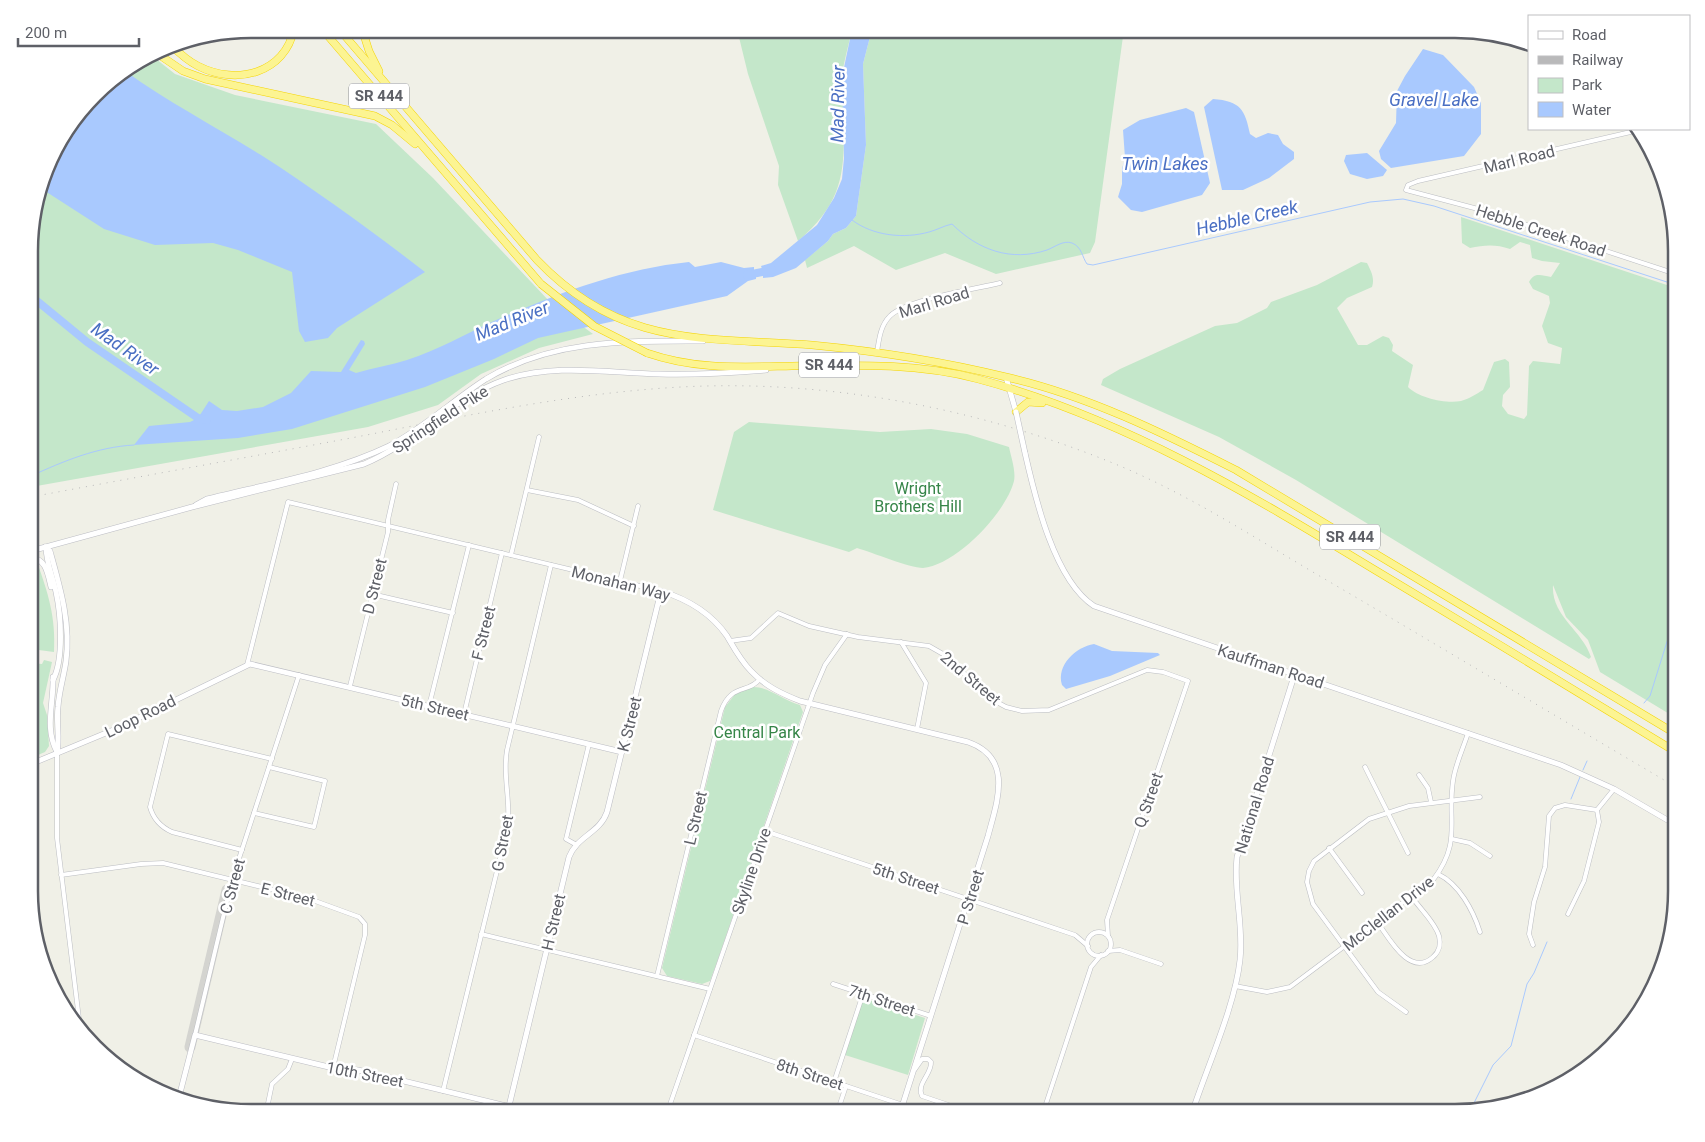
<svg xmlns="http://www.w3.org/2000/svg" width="1705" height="1142" font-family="Roboto,sans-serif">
	<rect width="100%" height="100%" fill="#f0f0e7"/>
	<g fill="#c4e7ca">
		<path d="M737,29H850L851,34C848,47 844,61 842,75C842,85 843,96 843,106C845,167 847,199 798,241L778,185L779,166L748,74Z"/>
		<polygon points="872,29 1124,29 1095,242 1090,253 996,274 945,253 896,270 854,246 807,268 805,260 828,241 833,234 846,228 856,216 866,145 863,64"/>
		<polygon points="151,55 175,74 235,95 376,124 433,178 550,302 593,334 539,348 481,374 438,405 368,427 31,487 31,222 52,152 104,84"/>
		<path d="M1461,217L1676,288V718L1600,672L1588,640L1566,617L1553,585C1551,616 1582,630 1591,657L1589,659L1296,480L1219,437L1101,385L1103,379L1120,369L1215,326L1237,323L1267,308L1271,302L1317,285L1361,262L1367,263C1371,271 1375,278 1372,287L1347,298L1337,308L1358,345H1367L1383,336L1389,338L1393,345L1392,351L1413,365L1408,387C1419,398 1446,404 1461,401C1469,399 1476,394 1483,390L1494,362L1505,359L1509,362L1510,387L1503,395L1502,406L1508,414L1524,419L1527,415L1529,366L1533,361L1560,364L1562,348L1548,343L1542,326L1550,303L1549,296L1533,289L1529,282C1534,272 1541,275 1551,277L1560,263L1542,261L1532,258L1530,245L1520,242L1510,249C1496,244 1484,245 1470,248L1462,243Z"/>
		<path d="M749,422L880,432L931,429L967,434L1009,447C1011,457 1016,471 1014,481C1006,513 956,565 923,568C910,568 871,552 857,548L849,552L713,510L734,432Z"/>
		<path d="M33,560L37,562C48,593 56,617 54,652L31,649V631L35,629L31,628C34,611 31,580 31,561Z"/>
		<polygon points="44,660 52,662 43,703 47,715 49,746 45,752 31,758 31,677 33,672 31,663 42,664"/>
		<path d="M752,687C768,686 784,701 800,705L803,712L717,962L710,981L702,984L667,976L662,968L725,707L736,693Z"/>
		<polygon points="866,999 925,1018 908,1075 845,1055 862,1003"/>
	</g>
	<g fill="#a9c9fe">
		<polygon points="850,29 872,29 863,64 866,145 856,216 846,228 833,234 828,241 796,268 773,277 763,278 763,275 767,274 763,273 763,271 766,269 762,269 761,266 771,263 817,225 834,198 842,179 844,158 842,77 851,34"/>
		<polygon points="1423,49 1443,55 1474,87 1481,103 1481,134 1464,156 1391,168 1381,159 1379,151 1396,123 1397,91 1405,76"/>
		<path d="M125,71C168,102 216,127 261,155C317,191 372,231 425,272L337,328L328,338L305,342L299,331L292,272L238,250L213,243L155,245L104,229L45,191L41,188L52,152L104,84Z"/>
		<path d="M1213,99C1241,101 1245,110 1250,134L1256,138L1268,133L1278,135L1283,144L1294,152V159L1269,178L1243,190H1222L1204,107Z"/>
		<polygon points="1186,108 1194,112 1210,183 1202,195 1142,212 1131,210 1118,197 1122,184 1122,169 1125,158 1123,130 1140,120"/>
		<polygon points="1367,153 1387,170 1383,176 1367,179 1350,174 1344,161 1346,155"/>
		<path d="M689,262L695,267L721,262L744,268L754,267V270L750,272H755V275L751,277H756V279L748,281L727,296L538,338L494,359L425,387L292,429L238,438L134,445L149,426L190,422L198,418L209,401L222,410L237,411L263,407L291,393L311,371L341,372L361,340L364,341L365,344L349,370L356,373C373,368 391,365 407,360C438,350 465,334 494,321C556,294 621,269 689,262Z"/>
		<path d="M1094,644L1112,651L1158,653L1160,655L1110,676L1066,689L1062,685C1056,665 1076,647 1094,644Z"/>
	</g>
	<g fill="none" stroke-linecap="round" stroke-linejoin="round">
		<g stroke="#a9c9fe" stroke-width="1">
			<path d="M852,220C873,236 904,239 929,232C937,230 943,226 952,224C978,250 1011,262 1047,250C1055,247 1063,240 1072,243C1082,247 1082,257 1087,264L1093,265L1370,202L1403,199L1434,206L1676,285"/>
			<path d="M31,476C64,461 97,447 134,445"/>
			<polyline points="1672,627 1676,617"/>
			<polyline points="1644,703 1650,696 1670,632"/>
			<polyline points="1583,770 1587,761"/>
			<polyline points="1571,799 1580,777"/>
			<polyline points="1471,1109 1493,1065 1511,1046 1527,984 1534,973 1547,942"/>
		</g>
		<g stroke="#a9c9fe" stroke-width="8">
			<polyline points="747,275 772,270"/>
			<polyline points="31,296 87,342 198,418 207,420"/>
		</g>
		<polyline stroke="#d4d4d0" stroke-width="11" points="190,1047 227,890"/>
		<defs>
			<g id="street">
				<polyline points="1635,131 1418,181 1408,185 1406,190 1478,209 1676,274"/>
				<path d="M877,352C879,340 880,326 890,316C906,300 975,289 1000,283"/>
				<polyline points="527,490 578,500 634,526"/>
				<polyline points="511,555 539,437"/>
				<polyline points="620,581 638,506"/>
				<polyline points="372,594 453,613"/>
				<polyline points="730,641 751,638 778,613 809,626 858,637 929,646 943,654 993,700 1006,707 1022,711 1049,710 1147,670 1163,672 1188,681 1107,920 1108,936"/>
				<polyline points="901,642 926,683 917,729"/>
				<polyline points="247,665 288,502 661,591"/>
				<polyline points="350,686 388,532 388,520 396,484"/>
				<polyline points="429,706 469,545"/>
				<polyline points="464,714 502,553"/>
				<polyline points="57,753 57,838 80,1027"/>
				<polyline points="1365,767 1408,853"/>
				<polyline points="1419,775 1428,788 1431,802"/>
				<polyline points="1597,810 1614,789"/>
				<polyline points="254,813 314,827 325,781 269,767"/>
				<polyline points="765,831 1075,935 1088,946"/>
				<polyline points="1452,839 1470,843 1490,856"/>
				<polyline points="575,844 566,839 589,744"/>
				<polyline points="1329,848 1362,893"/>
				<path d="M242,850L172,832C161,827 153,818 150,807L168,734L272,759"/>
				<path d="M1438,874C1459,884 1473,910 1480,932"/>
				<polyline points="61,875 141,864 163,863 307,898 359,917 365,924 365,935 333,1068"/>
				<polyline points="1568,914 1584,881 1599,822 1597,810"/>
				<path d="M1378,923C1389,938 1410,978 1433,957C1439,952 1441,944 1439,936C1435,922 1420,909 1412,897"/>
				<circle cx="1099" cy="944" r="12"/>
				<polyline points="481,934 710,989"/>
				<polyline points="1533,945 1529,934 1534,902 1545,867 1549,816 1555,808 1565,805 1597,810"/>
				<polyline points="1108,951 1120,950 1161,964"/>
				<path d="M657,976L721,711C731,683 748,694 760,679"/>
				<polyline points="833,984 931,1016"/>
				<path d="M1235,986L1267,992L1290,987L1433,880C1462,842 1447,822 1453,781C1455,765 1463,749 1468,733"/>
				<polyline points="1406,1012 1378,992 1313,904 1307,882 1309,871 1314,861 1369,819 1409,806 1480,797"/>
				<polyline points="195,1035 232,880 299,675"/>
				<polyline points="694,1035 903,1105"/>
				<path d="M915,1069L922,1059H928L931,1062C932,1074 916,1084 922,1096L972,1113"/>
				<polyline points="834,1082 863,994"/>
				<path d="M443,1091L507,830C512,803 502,777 507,750L551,565"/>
				<polyline points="266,1113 272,1084 288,1069 292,1059"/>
				<polyline points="667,1113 813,693 825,665 847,634"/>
				<polyline points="837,1113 846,1086"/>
				<polyline points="1043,1113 1091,967 1101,955"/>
			</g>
			<g id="secondary">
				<polyline points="1006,377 1016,412"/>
				<path d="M1025,453C1035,497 1054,580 1094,606L1561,765L1614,789L1676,825"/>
				<path d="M196,505L207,499C267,484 333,473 389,446C424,428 453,400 486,379C553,339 628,341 703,341"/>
				<path d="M45,547L50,551C60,587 71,623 66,661C64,676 59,691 58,707C56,722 60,737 57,753"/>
				<path d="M46,547C46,562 53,578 56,592C61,615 64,659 53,680"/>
				<path d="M31,551L192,507L364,464C415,443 452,398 504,380C555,363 607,373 659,374C695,375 730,373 766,370"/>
				<path d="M31,558C46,558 48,575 51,587"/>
				<path d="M53,677C54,703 44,728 57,752"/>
				<polyline points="31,764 118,728 250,664 622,752"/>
				<polyline points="178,1101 195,1035 333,1068 358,1070 536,1113"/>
				<polyline points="903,1105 926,1113"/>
				<path d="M509,1106L569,857C577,836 600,833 607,812L661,591C687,599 711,613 727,636C734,648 741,661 751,671C765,686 782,694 800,701L968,742C1014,758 997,802 988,836L900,1113"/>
				<path d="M1192,1113C1207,1067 1235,1006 1240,960C1244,925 1233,891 1237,857L1295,673"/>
			</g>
			<g id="highway">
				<polyline points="322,29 541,284"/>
				<path d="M339,29L537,260C621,348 702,337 812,345C875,351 945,362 1006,377C1086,395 1163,433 1236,470L1676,734"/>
				<polyline points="362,29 369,51 379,71"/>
				<path d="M171,45C179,53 188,61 198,66C237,86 285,73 294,29"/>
				<polyline points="155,52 183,71 205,79 375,116 392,125 415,144"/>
				<path d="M647,353C696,370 741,367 792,366C854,365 918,363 978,379C1121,417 1250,494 1375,570C1476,630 1575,691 1676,752"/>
				<polyline points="1016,412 1028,402 1042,403"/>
			</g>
		</defs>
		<use href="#street" stroke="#bbbdc2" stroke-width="5"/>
		<use href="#secondary" stroke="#bcbdc4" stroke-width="6"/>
		<use href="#highway" stroke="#f4d403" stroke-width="8"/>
		<use href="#street" stroke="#fff" stroke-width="4"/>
		<use href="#secondary" stroke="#fff" stroke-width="5"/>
		<use href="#highway" stroke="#fcf492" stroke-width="7"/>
		<path stroke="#b9b9ba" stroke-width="1" stroke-dasharray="1 6" stroke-linecap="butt" d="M31,497C137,477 244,458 351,438C460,417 570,393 681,387C829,379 983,409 1120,466C1196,498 1264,544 1335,585C1449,652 1562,720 1676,787"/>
		<defs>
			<polyline id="secondary-bridge" points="1016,412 1025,453"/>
			<polyline id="highway-bridge" points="541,284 594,326 647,353"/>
		</defs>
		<use href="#secondary-bridge" stroke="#bcbdc4" stroke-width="6" stroke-linecap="butt"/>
		<use href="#highway-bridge" stroke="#f4d403" stroke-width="8" stroke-linecap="butt"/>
		<use href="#secondary-bridge" stroke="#fff" stroke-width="5"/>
		<use href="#highway-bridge" stroke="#fcf492" stroke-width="7"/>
	</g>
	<g text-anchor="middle" stroke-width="5" stroke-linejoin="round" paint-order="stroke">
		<g fill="#fff" stroke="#8e9095" stroke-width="1">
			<rect x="349" y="83.5" width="60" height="25" rx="4"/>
			<rect x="799" y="352.5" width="60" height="25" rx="4"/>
			<rect x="1320" y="524.5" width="60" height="25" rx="4"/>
		</g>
		<g font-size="15" font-weight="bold" fill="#5e6067">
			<text x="379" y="101">SR 444</text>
			<text x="829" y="370">SR 444</text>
			<text x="1350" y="542">SR 444</text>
		</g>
		<g font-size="16" fill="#5e6067" stroke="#fff">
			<text transform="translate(1519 159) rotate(-14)" y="6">Marl Road</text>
			<text transform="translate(1541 230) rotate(18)" y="6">Hebble Creek Road</text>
			<text transform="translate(934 302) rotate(-17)" y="6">Marl Road</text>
			<text transform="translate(440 419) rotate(-33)" y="6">Springfield Pike</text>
			<text transform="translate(621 583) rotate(14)" y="6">Monahan Way</text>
			<text transform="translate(374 586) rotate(-76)" y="6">D Street</text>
			<text transform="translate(483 633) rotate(-76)" y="6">F Street</text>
			<text transform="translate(1271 666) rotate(18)" y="6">Kauffman Road</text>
			<text transform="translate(971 678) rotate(40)" y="6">2nd Street</text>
			<text transform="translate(435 707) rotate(13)" y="6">5th Street</text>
			<text transform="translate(140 716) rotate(-26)" y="6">Loop Road</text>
			<text transform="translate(629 724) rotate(-76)" y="6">K Street</text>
			<text transform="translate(1148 800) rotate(-71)" y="6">Q Street</text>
			<text transform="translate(1254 805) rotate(-73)" y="6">National Road</text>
			<text transform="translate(695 818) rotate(-77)" y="6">L Street</text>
			<text transform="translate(502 843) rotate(-79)" y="6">G Street</text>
			<text transform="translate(751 871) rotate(-71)" y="6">Skyline Drive</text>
			<text transform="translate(906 878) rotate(18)" y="6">5th Street</text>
			<text transform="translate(232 886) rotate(-75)" y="6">C Street</text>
			<text transform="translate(288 894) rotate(14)" y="6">E Street</text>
			<text transform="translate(970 897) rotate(-73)" y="6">P Street</text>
			<text transform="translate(1388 913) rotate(-38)" y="6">McClellan Drive</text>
			<text transform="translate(553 922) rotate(-77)" y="6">H Street</text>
			<text transform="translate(882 1000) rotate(18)" y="6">7th Street</text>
			<text transform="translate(365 1074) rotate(11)" y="6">10th Street</text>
			<text transform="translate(810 1074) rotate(18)" y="6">8th Street</text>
		</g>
		<g font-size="16" fill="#368548" stroke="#fff">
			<text x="918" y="494">Wright<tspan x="918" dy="18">Brothers Hill</tspan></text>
			<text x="757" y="738">Central Park</text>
		</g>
		<g font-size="18" font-style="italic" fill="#4a6fc3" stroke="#fff">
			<text x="1434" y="106">Gravel Lake</text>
			<text transform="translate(838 104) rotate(-89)" y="6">Mad River</text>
			<text x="1165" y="170">Twin Lakes</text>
			<text transform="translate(1247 218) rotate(-13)" y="6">Hebble Creek</text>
			<text transform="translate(512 321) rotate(-22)" y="6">Mad River</text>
			<text transform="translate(125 349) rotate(35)" y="6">Mad River</text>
		</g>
	</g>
	<path d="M0 0H1705V1142H0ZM251 38H1455A213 213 0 0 1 1668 251V891A213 213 0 0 1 1455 1104H251A213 213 0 0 1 38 891V251A213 213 0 0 1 251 38Z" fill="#fff" fill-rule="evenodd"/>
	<path fill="none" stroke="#5e6067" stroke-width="2.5" d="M251 38H1455A213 213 0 0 1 1668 251V891A213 213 0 0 1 1455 1104H251A213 213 0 0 1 38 891V251A213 213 0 0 1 251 38Z"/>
	<rect x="1528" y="15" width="162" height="115" fill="#ffffff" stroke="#bfbfc2"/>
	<rect x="1538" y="31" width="25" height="8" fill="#ffffff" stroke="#bfbfc2"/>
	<text x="1572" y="40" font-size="15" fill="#5e6067">Road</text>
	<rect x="1538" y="56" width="25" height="8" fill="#b9b9ba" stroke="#bfbfc2"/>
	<text x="1572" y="65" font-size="15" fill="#5e6067">Railway</text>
	<rect x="1538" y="78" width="25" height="15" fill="#c4e7ca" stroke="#bfbfc2"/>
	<text x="1572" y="90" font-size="15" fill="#5e6067">Park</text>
	<rect x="1538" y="102" width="25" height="15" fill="#a9c9fe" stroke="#bfbfc2"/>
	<text x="1572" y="115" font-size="15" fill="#5e6067">Water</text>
	<path d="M18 38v8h121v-8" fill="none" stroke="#5e6067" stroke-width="2.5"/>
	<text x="25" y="38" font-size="15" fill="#5e6067" stroke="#ffffff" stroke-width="4" paint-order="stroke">200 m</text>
</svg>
